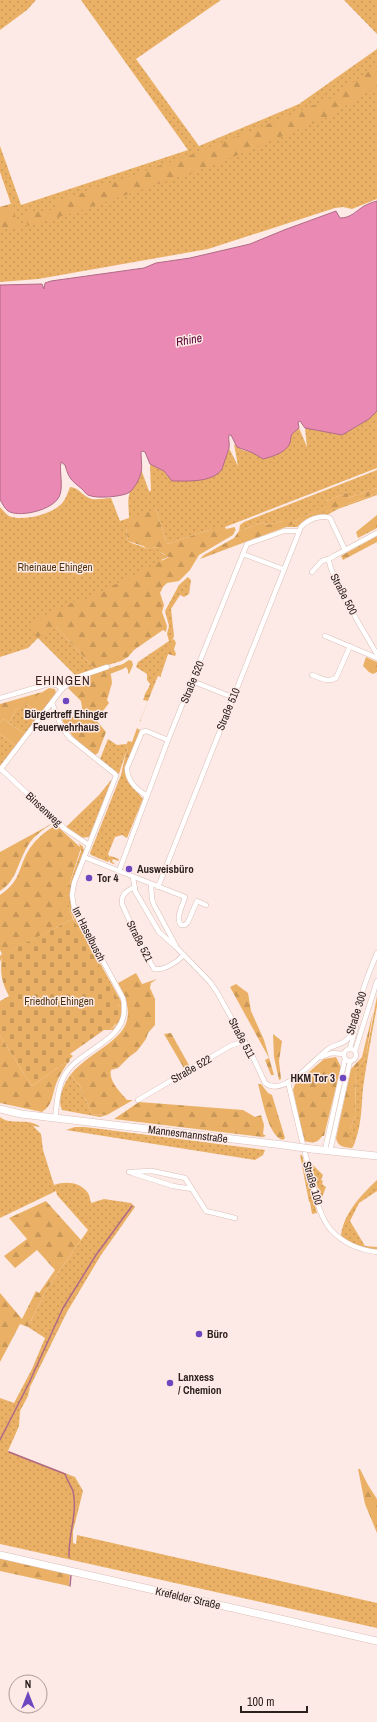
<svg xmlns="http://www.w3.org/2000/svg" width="377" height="1722" font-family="'Archivo Narrow',sans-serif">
	<defs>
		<pattern id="grass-dots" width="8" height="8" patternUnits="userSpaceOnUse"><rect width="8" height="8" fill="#eab166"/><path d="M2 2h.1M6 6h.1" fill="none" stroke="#c99858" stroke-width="1.8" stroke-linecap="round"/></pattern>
		<pattern id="forest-firs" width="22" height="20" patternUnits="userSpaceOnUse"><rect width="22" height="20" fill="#eab166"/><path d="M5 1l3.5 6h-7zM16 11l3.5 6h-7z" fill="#c99858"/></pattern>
		<pattern id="cemetery-stones" width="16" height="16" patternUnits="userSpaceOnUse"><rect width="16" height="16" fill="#eab166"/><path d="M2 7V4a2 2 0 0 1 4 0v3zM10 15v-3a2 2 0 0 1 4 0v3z" fill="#c99858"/></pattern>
	</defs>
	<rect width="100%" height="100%" fill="#fdeae6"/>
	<g fill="url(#grass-dots)">
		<polygon points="0,0 36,0 27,10 0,30"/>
		<polygon points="81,0 221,0 136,59 199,146 299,104 377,49 377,199 352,209 343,207 335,208 208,249 38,279 0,282 0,207 11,204 0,172 0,146 21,205 188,150"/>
		<polygon points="344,0 377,0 377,34"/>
		<path d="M377,411V468L225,527L226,529L235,527V530L212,529L167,544L156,509L126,528L128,541C134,545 141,545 147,549L157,547L162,554L170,556L161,560L162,561L56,627L95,669L76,676L38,638L28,648L0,657V507C3,510 6,514 9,516C23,522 54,514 63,502C66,498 68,492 70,487C79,488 81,494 89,498C95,501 105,498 111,498L120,521L129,518C129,511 127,498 130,492C134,483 141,481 141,469L149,491H151L150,464L164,471L168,477L222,467L229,448L238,466L234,444L242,450L253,453L263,459L276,455L287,447L292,434L299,428L307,447L305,428L342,435L369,419Z"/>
		<polygon points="377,470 377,488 348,498 348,492 326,501 328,506 295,521 283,521 266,525 264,522 239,531 240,525 244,522"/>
		<polygon points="377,493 377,495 338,509 327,515 320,515 303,522 297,527 286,527 219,551"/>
		<path d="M188,577L191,580L189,594L184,597L180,595L171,609L174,636L150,695H145L144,697C145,692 149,689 150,684L147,680V674L136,667L138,662L169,641L167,634L169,626L165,611L179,585Z"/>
		<polygon points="25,703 40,714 25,734 9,723 16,710"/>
		<polygon points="0,734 16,746 0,767"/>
		<polygon points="108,739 117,745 126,744 128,749 123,771 125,771 133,787 143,799 127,838 122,835 115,837 108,854 110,857 111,856 119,859 118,861 113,859 112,862 115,863 113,864 110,862 110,860 108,862 91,855 90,853 121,775 126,752 119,774 100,759"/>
		<polygon points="112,779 89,837 80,838 66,827 99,795"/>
		<path d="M79,843L83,847L84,851C77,875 64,893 75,918L121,1001V1018L113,1030H110L115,1026L119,1006L115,996L79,932L69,908V885L81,851Z"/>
		<path d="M377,996V1006C372,1033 367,1060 363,1088C361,1111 362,1123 354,1145L350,1140V1129L355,1116L356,1069L363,1061L366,1056Z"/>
		<path d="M71,1074L75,1081L79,1084L92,1114L107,1115L100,1117L62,1110C57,1098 64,1083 71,1074Z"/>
		<path d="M0,1117C10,1126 29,1117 40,1127L33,1126L41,1134L43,1150L54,1185C66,1181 80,1182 88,1193C90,1196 90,1200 91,1203L104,1199L131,1203L135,1207L101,1255L67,1312L30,1387L28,1396L20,1411L19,1426L8,1451L75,1477L83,1491L73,1531V1543L76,1544L77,1535L377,1603V1628L0,1544V1398L14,1403L32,1369L45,1338L28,1327L47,1289L88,1230L57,1195L56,1191L0,1218Z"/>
		<polygon points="75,1127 85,1127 265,1150 263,1155 255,1160 66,1130"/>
		<polygon points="300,1155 302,1155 317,1213 312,1214 310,1202 309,1202"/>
		<polygon points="311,1163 323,1175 321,1180 323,1181 322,1184 326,1187 321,1200"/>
		<path d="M377,1180V1191L359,1203L350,1221L365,1246L377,1247V1249C365,1250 347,1246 341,1235C344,1213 362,1194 377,1180Z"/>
	</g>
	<g fill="url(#forest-firs)">
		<polygon points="377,66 377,86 328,117 211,166 76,212 28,226 24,214 57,209 56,202 202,151 331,98"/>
		<polygon points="11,204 19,227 0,228 0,207"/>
		<polygon points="377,488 377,493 200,559 204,555 234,538 239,531 264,522 266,525 283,521 295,521 327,506 326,501 348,492 348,498"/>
		<polygon points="156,509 167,544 212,529 236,529 233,535 199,555 190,570 179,581 167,583 163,587 160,593 164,605 162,612 167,626 166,632 163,630 134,650 128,657 121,661 95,669 56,627 37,638 30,628 30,625 43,616 80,599 84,600 169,557 160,552 157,547 147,549 143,546 128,541 126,528 130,519"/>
		<polygon points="377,515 377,528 358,538 356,532"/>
		<polygon points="377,536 377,542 343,560 341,556"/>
		<polygon points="174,639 176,643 174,649 176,654 175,656 168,654 161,675 161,677 158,676 141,718 141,721 140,721 148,701 143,700 145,695 150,695 171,641"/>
		<polygon points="366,657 377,662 377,672 373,674 369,672 363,666"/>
		<path d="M129,660L132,661L133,665L129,674L128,673V670L126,667L123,669L110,674L111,675L112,683L107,700L109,703L96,720L106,732L98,753L95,755C78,743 65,731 59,712L76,718L81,717L83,715L81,701L68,688L82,677L123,664Z"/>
		<polygon points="42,692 38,696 16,710 9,723 3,719 0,723 0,704"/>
		<polygon points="137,728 141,731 125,771 122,771 128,749 126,745 128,741 132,742"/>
		<path d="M53,823C42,830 32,837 26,849C17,865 16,881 0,891V852Z"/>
		<path d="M56,825L81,848L69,885V908L73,919L3,955L0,962V956L2,954L0,950V895C23,879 17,868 30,848C37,838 46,831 56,825Z"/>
		<path d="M136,973L142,984L157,979L151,983L150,988L155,999V1025L148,1033L146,1039L137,1051L129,1057L118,1068L111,1070C108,1081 121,1093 127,1100H133L107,1115L92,1114L79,1084L75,1081L71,1074C100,1041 149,1037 118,983Z"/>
		<polygon points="236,984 248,993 251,1011 264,1040 274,1075 271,1075 265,1060 269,1058 230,987"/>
		<path d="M373,1012L366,1056L363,1061L356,1069L355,1116L350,1129V1140L354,1145L352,1148C343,1147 338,1147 336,1138L351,1069L362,1057Z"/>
		<polygon points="171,1033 190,1067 185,1070 164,1034"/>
		<polygon points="273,1034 282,1041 279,1061 281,1079 279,1080 274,1057"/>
		<path d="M0,1036L32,1086L66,1062L67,1064C63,1070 59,1076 56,1084C52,1095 53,1105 42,1112L0,1103Z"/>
		<path d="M336,1057L341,1067L324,1136H322C317,1144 312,1143 304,1141L293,1090L295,1084L324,1059Z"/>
		<path d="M258,1084H261L268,1093L272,1095L285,1138L283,1140C268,1137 262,1097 258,1084Z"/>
		<polygon points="139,1102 243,1110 255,1117 261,1115 264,1125 263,1134 266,1136 263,1137 114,1119"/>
		<polygon points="46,1201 81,1240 47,1289 28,1327 20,1324 0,1362 0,1293 22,1319 36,1291 39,1293 55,1270 37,1250 15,1268 4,1256 27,1239 9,1218"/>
		<polygon points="358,1469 360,1469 368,1485 377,1499 377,1533 365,1504"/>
		<polygon points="0,1557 70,1573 69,1586 0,1571"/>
	</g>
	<path fill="url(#cemetery-stones)" d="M73,919L116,996C121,1009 121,1020 110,1030H104L70,1054L73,1056L69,1060L70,1061L67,1064L66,1062L32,1086L0,1036V1001L9,996C1,981 0,972 2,955Z"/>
	<g fill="#eab166">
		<polygon points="49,688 55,689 56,694 40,714 25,703"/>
		<polygon points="3,719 25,734 16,746 0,734 0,723"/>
	</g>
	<path fill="#ea89b3" stroke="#b16a86" d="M377,201V411L369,419L342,435L305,428L300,421L298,422L299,428L292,434C290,438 291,440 290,443C286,453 271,457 263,459L253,453L237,447L231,435H229C228,439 230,444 229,448C228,451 223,466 222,469C213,483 186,481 172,481L164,471L150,464L145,452L142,451L141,452C141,460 143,469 140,476C138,482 134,488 130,492C123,497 96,499 88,495C86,494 84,491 82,489C71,480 69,479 65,465L61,462C59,473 64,487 59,497C52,510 22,517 10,512C5,510 3,504 0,500V285L42,284L44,289L45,283L51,281L144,268L156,263L190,258L250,244L284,230L336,211L340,218C351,218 356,211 364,206C368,204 373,202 377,201Z"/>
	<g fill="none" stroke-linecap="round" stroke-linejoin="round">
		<g stroke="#b16a86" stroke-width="1.5">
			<polyline points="0,1440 29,1383 63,1308 96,1255 132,1206"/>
			<path d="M9,1452L65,1474C67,1480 71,1486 73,1491C78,1513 68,1535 69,1557"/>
			<polyline points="70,1586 71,1574"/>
		</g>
		<defs>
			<g id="street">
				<path d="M377,533L334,556L329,559C328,573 368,639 377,654"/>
				<polyline points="243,554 283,569"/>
				<polyline points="312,572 322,561 329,559"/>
				<polyline points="325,636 377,658"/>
				<path d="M312,675C321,678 328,683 336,678L350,646"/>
				<polyline points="192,681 232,697"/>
				<polyline points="0,698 48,684 57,685 62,689"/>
				<path d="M52,703L62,728L70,738L115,774L116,776L74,883L72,895L74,908L123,998C133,1042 82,1045 64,1076C57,1089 57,1105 55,1119"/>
				<polyline points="1,769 65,829 89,845"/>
				<polyline points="0,770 62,689 78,677 107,667"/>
				<path d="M147,796C137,790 127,781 127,768L142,732L146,731L168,740"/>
				<path d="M84,857L185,897C183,905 175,918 181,925H185L188,922L197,901L206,905"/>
				<polyline points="119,871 168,740 247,544 284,531 299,531"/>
				<path d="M133,877L135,891L159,932L176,947L210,982L217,992L251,1053L265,1083C284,1098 314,1059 328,1049C335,1044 344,1045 349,1037C357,1024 359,1005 363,990C367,977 372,965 377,953"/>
				<polyline points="151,885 152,899 154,905 176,946"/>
				<path d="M135,887C126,891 121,894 122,904L136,935L154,969C164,971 177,962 184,955"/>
				<path d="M158,887L301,527C307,520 321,514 330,518L345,550"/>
				<polyline points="350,1048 356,1027"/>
				<circle cx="350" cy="1055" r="6"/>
				<polyline points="355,1051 377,981"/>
				<polyline points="321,1057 332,1053 344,1054"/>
				<path d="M288,1082C296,1115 303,1147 312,1180C316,1197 319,1216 331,1230C344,1244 359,1250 377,1252"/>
				<polyline points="138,1100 230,1046 245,1041"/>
				<polyline points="325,1150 345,1059"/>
				<polyline points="330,1151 350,1061"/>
				<polyline points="129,1172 152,1171 185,1178 206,1211 235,1218"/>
				<polyline points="132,1173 173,1186 192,1189"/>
			</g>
			<g id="secondary">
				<polyline points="0,1109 21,1114 283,1145"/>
				<polyline points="312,1149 377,1156"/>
			</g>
			<polyline id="primary" points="0,1555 377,1641"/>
		</defs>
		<use href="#street" stroke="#dbbeb7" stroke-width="5.5"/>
		<use href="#secondary" stroke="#dbbeb7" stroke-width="8"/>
		<use href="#primary" stroke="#dbbeb7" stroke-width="8"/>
		<use href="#street" stroke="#fff" stroke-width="4.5"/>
		<use href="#secondary" stroke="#fff" stroke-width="7"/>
		<use href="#primary" stroke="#fff" stroke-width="7"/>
		<defs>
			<polyline id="secondary-bridge" points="283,1145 312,1149"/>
		</defs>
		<use href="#secondary-bridge" stroke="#dbbeb7" stroke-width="8" stroke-linecap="butt"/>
		<use href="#secondary-bridge" stroke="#fff" stroke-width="7"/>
	</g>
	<g fill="#6d47bf" stroke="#fdeae6" stroke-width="1.5">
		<circle cx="66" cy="701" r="4"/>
		<circle cx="129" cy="869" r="4"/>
		<circle cx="89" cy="878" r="4"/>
		<circle cx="343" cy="1078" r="4"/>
		<circle cx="199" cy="1334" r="4"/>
		<circle cx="170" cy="1383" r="4"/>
	</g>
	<g text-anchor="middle" stroke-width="3" stroke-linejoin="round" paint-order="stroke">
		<g font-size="11" fill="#4d330e" stroke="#fdeae6">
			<text x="55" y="571">Rheinaue Ehingen</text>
			<text x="59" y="1005">Friedhof Ehingen</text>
		</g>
		<g font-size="11" fill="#2b201e" stroke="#fdeae6">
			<text transform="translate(344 594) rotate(62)" y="4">Straße 500</text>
			<text transform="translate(192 682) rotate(-68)" y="4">Straße 520</text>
			<text transform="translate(228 709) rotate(-68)" y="4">Straße 510</text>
			<text transform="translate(44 809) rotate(43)" y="4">Binsenweg</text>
			<text transform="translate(89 934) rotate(63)" y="4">Im Haselbusch</text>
			<text transform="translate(140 941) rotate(63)" y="4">Straße 521</text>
			<text transform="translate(356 1013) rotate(-73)" y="4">Straße 300</text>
			<text transform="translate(242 1038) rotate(62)" y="4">Straße 511</text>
			<text transform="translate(191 1069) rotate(-30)" y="4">Straße 522</text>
			<text transform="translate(188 1134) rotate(7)" y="4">Mannesmannstraße</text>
			<text transform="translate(313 1183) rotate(74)" y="4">Straße 100</text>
			<text transform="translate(188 1598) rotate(13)" y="4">Krefelder Straße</text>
		</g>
		<g font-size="11" font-weight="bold" fill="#2b201e" stroke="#fdeae6" text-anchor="start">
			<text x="66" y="718" text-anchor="middle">Bürgertreff Ehinger<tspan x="66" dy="13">Feuerwehrhaus</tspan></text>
			<text x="137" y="873">Ausweisbüro</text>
			<text x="97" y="882">Tor 4</text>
			<text x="335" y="1082" text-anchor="end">HKM Tor 3</text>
			<text x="207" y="1338">Büro</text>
			<text x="178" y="1381">Lanxess<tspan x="178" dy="13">/ Chemion</tspan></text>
		</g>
		<g font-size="12" font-style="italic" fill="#590034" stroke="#fdeae6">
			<text transform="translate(189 340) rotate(-10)" y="4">Rhine</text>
		</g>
		<g font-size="13" letter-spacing="1" fill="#39221e" stroke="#fdeae6">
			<text x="63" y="685">EHINGEN</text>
		</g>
	</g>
	<g transform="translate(28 1694)"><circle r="19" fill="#fdeae6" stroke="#a99996"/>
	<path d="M0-3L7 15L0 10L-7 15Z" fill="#6d47bf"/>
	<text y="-6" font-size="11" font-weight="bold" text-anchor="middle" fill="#2b201e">N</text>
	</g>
	<path d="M241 1706v6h66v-6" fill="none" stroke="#2b201e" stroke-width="2"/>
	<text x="247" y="1706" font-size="12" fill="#2b201e" stroke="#fdeae6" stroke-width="3" paint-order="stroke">100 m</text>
</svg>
